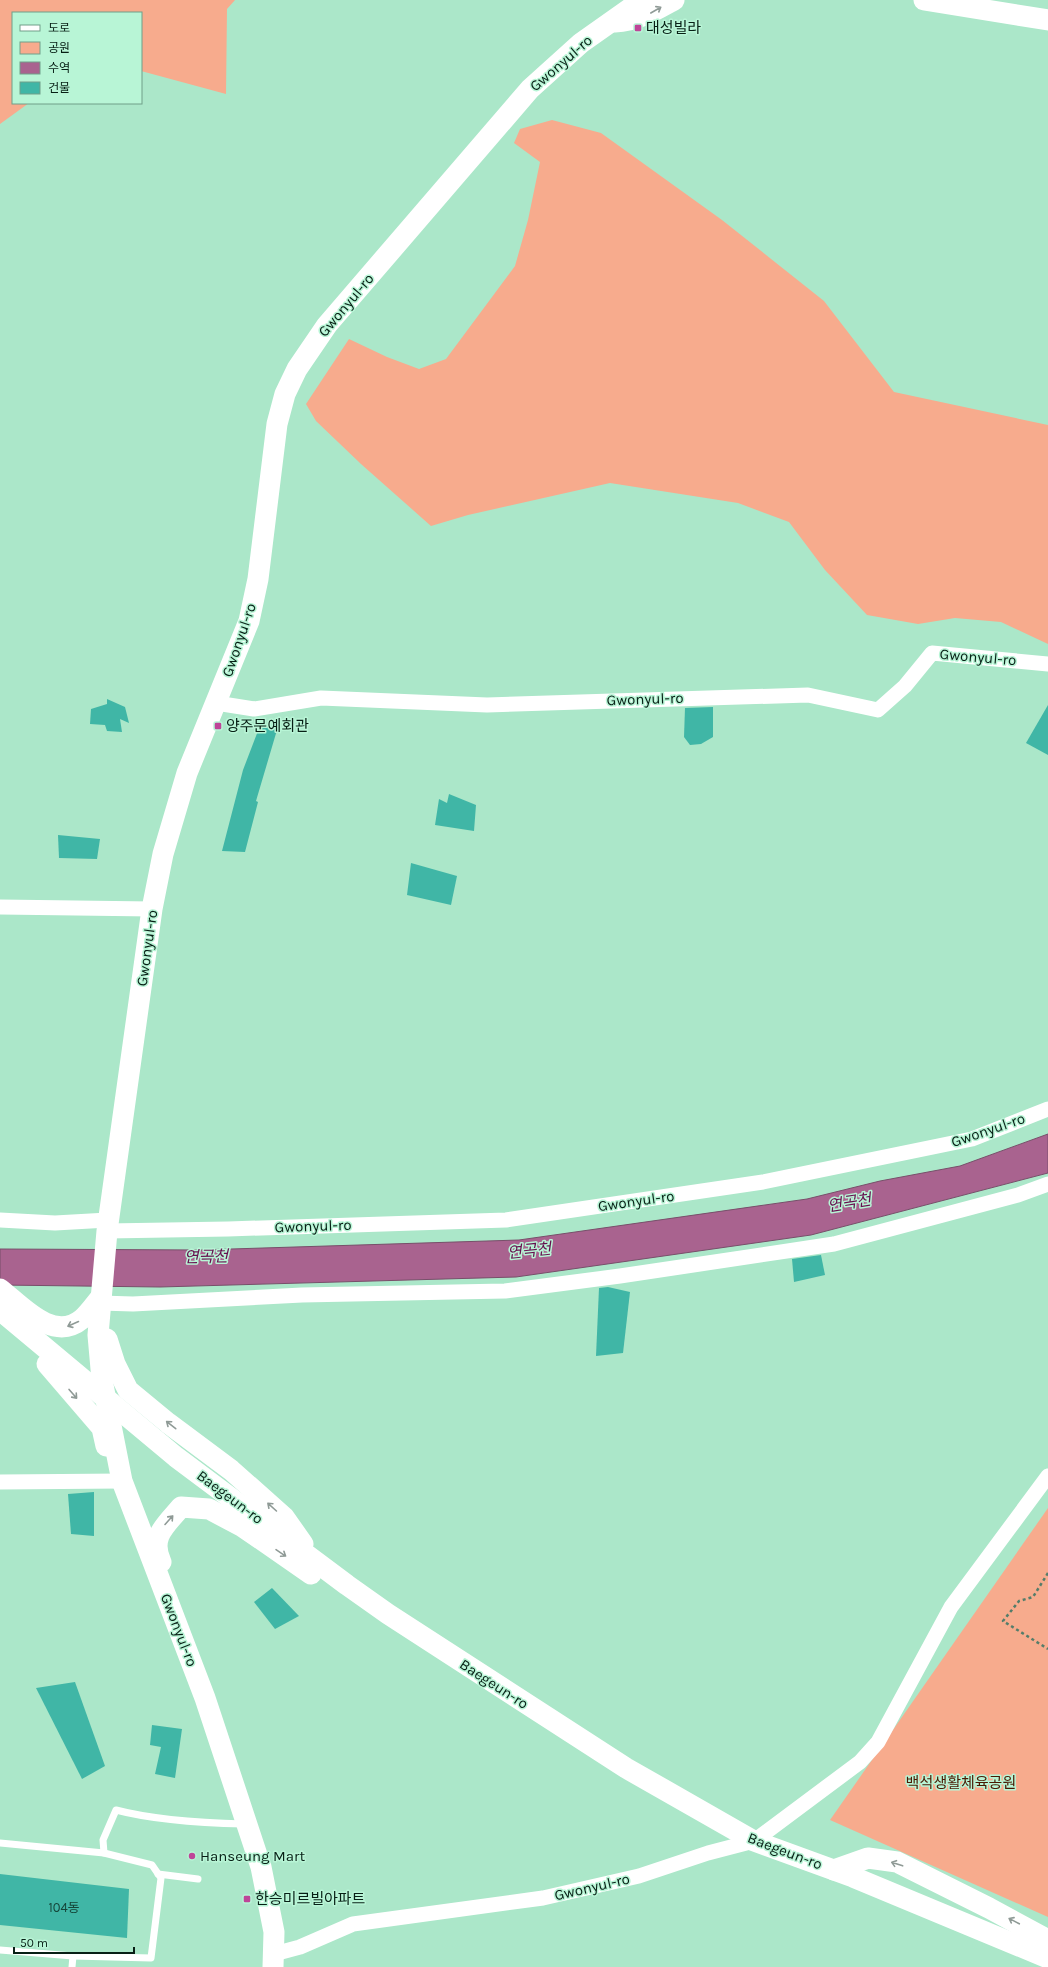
<svg xmlns="http://www.w3.org/2000/svg" width="1048" height="1967" font-family="Karla,'Noto Sans KR',sans-serif">
	<rect width="100%" height="100%" fill="#abe7c9"/>
	<g fill="#f7ab8d">
		<polygon points="0,0 235,0 227,9 226,94 141,71 141,13 13,13 13,103 29,103 0,124"/>
		<polygon points="552,120 601,133 722,220 824,301 894,392 1048,425 1048,644 1001,622 955,618 918,624 867,615 825,570 789,522 738,503 610,483 468,515 431,526 361,464 316,421 306,404 349,339 387,357 419,369 446,359 515,266 528,220 540,162 514,143 520,129"/>
		<polygon points="1048,1508 1048,1917 830,1820"/>
	</g>
	<polygon fill="#a9638f" stroke="#784f6a" points="1048,1134 1048,1173 811,1235 516,1277 160,1287 0,1285 0,1249 199,1250 519,1240 807,1199 880,1181 960,1166"/>
	<g fill="#40b6a6">
		<polygon points="107,699 125,707 129,723 120,719 122,732 107,731 105,725 90,724 91,709 107,704"/>
		<polygon points="1048,705 1048,755 1026,743"/>
		<polygon points="713,707 713,737 701,744 690,745 684,737 685,708"/>
		<polygon points="261,723 277,730 256,801 258,802 245,852 222,851 243,770"/>
		<polygon points="449,794 476,805 474,831 435,825 439,799 447,803"/>
		<polygon points="58,835 100,839 97,859 59,858"/>
		<polygon points="411,863 457,876 451,905 407,895"/>
		<polygon points="821,1255 825,1275 794,1282 792,1259"/>
		<polygon points="608,1287 630,1292 623,1353 596,1356 599,1288"/>
		<polygon points="94,1492 94,1536 71,1534 68,1494"/>
		<polygon points="272,1588 299,1616 275,1629 254,1602"/>
		<polygon points="75,1682 105,1766 82,1779 36,1688"/>
		<polygon points="152,1725 182,1729 175,1778 155,1774 161,1747 150,1745"/>
		<polygon points="0,1874 129,1889 127,1938 0,1925"/>
	</g>
	<g fill="none" stroke-linecap="round" stroke-linejoin="round">
		<polyline stroke="#547d6a" stroke-width="2.5" stroke-dasharray="3 3" stroke-linecap="butt" points="1048,1573 1033,1597 1019,1601 1003,1621 1048,1649"/>
		<g stroke="#fff" stroke-width="7">
			<polyline points="0,1843 104,1853 152,1865 161,1878 151,1958 73,1956 0,1950"/>
			<path d="M104,1853L103,1840L116,1810C154,1820 204,1823 244,1824"/>
			<polyline points="158,1874 198,1879"/>
			<polyline points="72,1967 73,1956"/>
		</g>
		<g stroke="#fff" stroke-width="15">
			<polyline points="216,703 254,709 321,698 487,705 808,695 878,710 905,686 932,653 1048,664"/>
			<polyline points="0,907 152,909"/>
			<polyline points="0,1220 55,1223 108,1220"/>
			<polyline points="107,1231 228,1229 506,1220 763,1182 972,1139 1048,1109"/>
			<polyline points="100,1303 133,1304 302,1295 505,1291 620,1276 834,1244 1018,1195 1048,1184"/>
			<polyline points="0,1482 122,1481"/>
			<polyline points="274,1954 300,1947 353,1924 543,1898 639,1876 708,1853 754,1841 860,1762 878,1742 951,1607 1048,1476"/>
		</g>
		<g stroke="#fff" stroke-width="21">
			<polyline points="924,0 1048,20"/>
			<path d="M615,22C638,21 654,11 674,0"/>
			<path d="M0,1289C22,1306 53,1343 82,1319C89,1313 95,1304 101,1297"/>
			<polyline points="0,1310 176,1457 347,1585 388,1614 626,1768 754,1841 853,1877 1048,1958"/>
			<polyline points="107,1339 115,1364 128,1390 168,1423 231,1470 284,1517 303,1544"/>
			<polyline points="47,1364 102,1428 106,1446"/>
			<path d="M161,1562C149,1537 166,1525 181,1507L209,1509L243,1527L311,1574"/>
			<polyline points="834,1870 868,1858 897,1862 989,1908 1048,1940"/>
			<polyline points="273,1967 274,1932 261,1867 205,1698 122,1481 102,1380 98,1335 107,1231 152,909 163,854 187,773 249,621 258,579 277,424 285,394 297,369 327,325 530,89 581,43 642,0"/>
		</g>
	</g>
	<defs><path id="oneway-shaft" d="M-6 0H5M1.5-3L5.5 0L1.5 3" fill="none" stroke-width="1.6" stroke-linecap="round" stroke-linejoin="round"/></defs>
	<g stroke="#8f9a96">
		<use href="#oneway-shaft" transform="translate(656 10) rotate(-30)"/>
		<use href="#oneway-shaft" transform="translate(73 1324) rotate(156)"/>
		<use href="#oneway-shaft" transform="translate(73 1394) rotate(49)"/>
		<use href="#oneway-shaft" transform="translate(171 1425) rotate(-142)"/>
		<use href="#oneway-shaft" transform="translate(272 1507) rotate(-138)"/>
		<use href="#oneway-shaft" transform="translate(169 1520) rotate(-48)"/>
		<use href="#oneway-shaft" transform="translate(281 1553) rotate(34)"/>
		<use href="#oneway-shaft" transform="translate(897 1864) rotate(-162)"/>
		<use href="#oneway-shaft" transform="translate(1014 1921) rotate(-152)"/>
	</g>
	<g fill="#be4598" stroke="#b8f5d6" stroke-width="1.5">
		<rect x="634" y="24" width="8" height="8" rx="2"/>
		<rect x="214" y="722" width="8" height="8" rx="2"/>
		<circle cx="192" cy="1856" r="4"/>
		<rect x="243" y="1895" width="8" height="8" rx="2"/>
	</g>
	<g text-anchor="middle" stroke-width="3" stroke-linejoin="round" paint-order="stroke">
		<g font-size="13" fill="#154539">
			<text x="64" y="1912">104동</text>
		</g>
		<g font-size="15" fill="#071f15" stroke="#b8f5d6" text-anchor="start">
			<text x="646" y="33">대성빌라</text>
			<text x="226" y="731">양주문예회관</text>
			<text x="200" y="1861">Hanseung Mart</text>
			<text x="255" y="1904">한승미르빌아파트</text>
		</g>
		<g font-size="15" fill="#071f15" stroke="#b8f5d6">
			<text transform="translate(561 63) rotate(-41)" y="5">Gwonyul-ro</text>
			<text transform="translate(346 305) rotate(-50)" y="5">Gwonyul-ro</text>
			<text transform="translate(239 640) rotate(-71)" y="5">Gwonyul-ro</text>
			<text transform="translate(978 657) rotate(5)" y="5">Gwonyul-ro</text>
			<text transform="translate(645 699) rotate(-2)" y="5">Gwonyul-ro</text>
			<text transform="translate(147 948) rotate(-82)" y="5">Gwonyul-ro</text>
			<text transform="translate(988 1130) rotate(-19)" y="5">Gwonyul-ro</text>
			<text transform="translate(636 1201) rotate(-8)" y="5">Gwonyul-ro</text>
			<text transform="translate(313 1226) rotate(-2)" y="5">Gwonyul-ro</text>
			<text transform="translate(230 1497) rotate(37)" y="5">Baegeun-ro</text>
			<text transform="translate(179 1630) rotate(69)" y="5">Gwonyul-ro</text>
			<text transform="translate(494 1684) rotate(33)" y="5">Baegeun-ro</text>
			<text transform="translate(785 1851) rotate(21)" y="5">Baegeun-ro</text>
			<text transform="translate(592 1887) rotate(-13)" y="5">Gwonyul-ro</text>
		</g>
		<g font-size="15" fill="#4a1802" stroke="#b8f5d6">
			<text x="961" y="1788">백석생활체육공원</text>
		</g>
		<g font-size="16" font-style="italic" fill="#670f4f" stroke="#b8f5d6">
			<text transform="translate(849 1202) rotate(-9)" y="6">연곡천</text>
			<text transform="translate(529 1250) rotate(-6)" y="6">연곡천</text>
			<text transform="translate(206 1256) rotate(-1)" y="6">연곡천</text>
		</g>
	</g>
	<rect x="12" y="12" width="130" height="92" fill="#b8f5d6" stroke="#719f89"/>
	<rect x="20" y="25" width="20" height="6" fill="#ffffff" stroke="#719f89"/>
	<text x="48" y="32" font-size="12" fill="#071f15">도로</text>
	<rect x="20" y="42" width="20" height="12" fill="#f7ab8d" stroke="#719f89"/>
	<text x="48" y="52" font-size="12" fill="#071f15">공원</text>
	<rect x="20" y="62" width="20" height="12" fill="#a9638f" stroke="#719f89"/>
	<text x="48" y="72" font-size="12" fill="#071f15">수역</text>
	<rect x="20" y="82" width="20" height="12" fill="#40b6a6" stroke="#719f89"/>
	<text x="48" y="92" font-size="12" fill="#071f15">건물</text>
	<path d="M14 1947v6h120v-6" fill="none" stroke="#071f15" stroke-width="2"/>
	<text x="20" y="1947" font-size="12" fill="#071f15" stroke="#b8f5d6" stroke-width="3" paint-order="stroke">50 m</text>
</svg>
